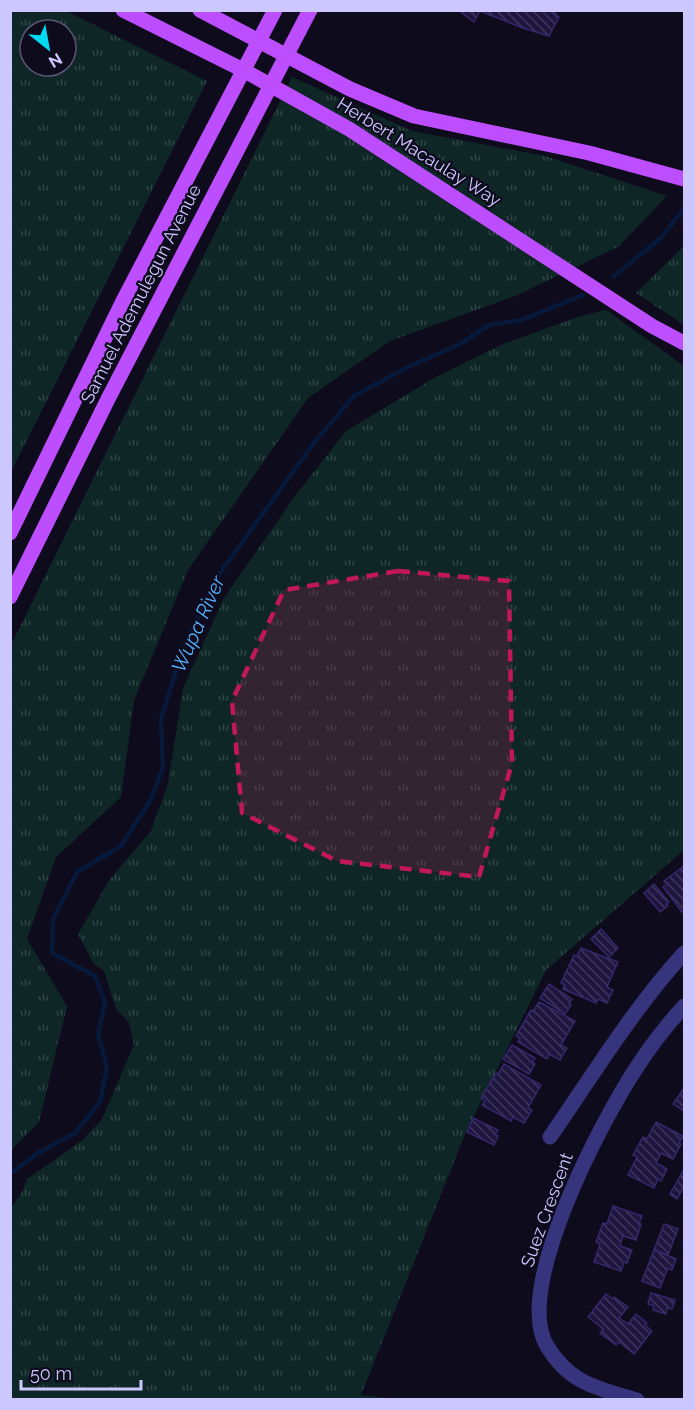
<svg xmlns="http://www.w3.org/2000/svg" width="695" height="1410" font-family="Raleway,sans-serif">
	<defs>
		<pattern id="grass-tufts" width="24" height="20" patternUnits="userSpaceOnUse" patternTransform="scale(1.5)"><rect width="24" height="20" fill="#0e2726"/><path d="M3 7l-1-3M5 7V3M7 7l1-3M15 17l-1-3M17 17v-4M19 17l1-3" fill="none" stroke="#304547"/></pattern>
		<pattern id="building-back-hatch" width="6" height="6" patternUnits="userSpaceOnUse" patternTransform="scale(1.5)"><rect width="6" height="6" fill="#1f163f"/><path d="M-1 5l2 2M0 0l6 6M5-1l2 2" fill="none" stroke="#3e365c"/></pattern>
	</defs>
	<rect width="100%" height="100%" fill="#0e0b1d"/>
	<g fill="url(#grass-tufts)" fill-rule="evenodd">
		<path d="M11,10L66,11L207,81L11,472ZM30,30H66V66H30Z"/>
		<polygon points="292,77 412,131 545,156 667,196 618,247 515,296 390,341 308,398 188,570 134,700 121,797 56,857 27,939 67,1006 39,1122 11,1150 10,647"/>
		<polygon points="684,246 684,325 636,293"/>
		<polygon points="606,310 684,366 684,850 546,970 466,1132 361,1395 395,1399 11,1400 11,1208 22,1192 27,1179 84,1139 102,1119 134,1045 129,1022 116,1009 104,971 93,963 78,934 110,879 151,831 168,784 183,688 224,598 295,496 346,431 436,377 503,344 581,316"/>
	</g>
	<g fill="none" stroke-linecap="round" stroke-linejoin="round">
		<g stroke="#07193a" stroke-width="4.5">
			<polyline points="614,276 662,237 684,208"/>
			<polyline points="10,1174 38,1153 75,1133 100,1102 107,1068 98,1034 105,1002 95,976 52,953 53,919 77,872 121,846 150,801 163,767 161,719 183,648 220,573 313,444 354,396 406,368 460,344 489,325 522,320 583,295"/>
		</g>
	</g>
	<g fill="url(#building-back-hatch)" stroke="#35276b" stroke-width="1.5">
		<polygon points="458,10 557,10 555,14 559,17 549,36 523,28 480,11 474,22"/>
		<polygon points="684,866 684,910 682,912 663,887 667,884 664,881"/>
		<polygon points="654,884 669,902 666,904 668,906 660,912 644,893"/>
		<polygon points="601,929 618,948 609,957 591,939"/>
		<polygon points="581,948 618,962 607,987 613,990 607,1003 598,999 596,1003 563,989 565,985 561,983 574,955 577,956"/>
		<polygon points="549,984 572,999 569,1004 571,1005 565,1014 540,998"/>
		<polygon points="539,1002 575,1021 561,1045 567,1048 560,1060 549,1054 547,1059 518,1042 520,1038 516,1036 531,1010 533,1011"/>
		<polygon points="512,1045 535,1058 532,1063 535,1064 529,1074 503,1059"/>
		<polygon points="504,1064 541,1085 528,1108 532,1110 524,1123 513,1117 511,1121 482,1105 485,1101 481,1098 496,1073 498,1074"/>
		<polygon points="684,1088 684,1111 673,1104"/>
		<polygon points="473,1118 498,1130 495,1135 498,1136 494,1145 467,1132"/>
		<polygon points="656,1122 683,1136 679,1143 681,1144 673,1159 661,1153 656,1163 667,1169 661,1181 658,1179 654,1188 628,1175 637,1157 633,1155 643,1137 647,1139"/>
		<polygon points="684,1169 684,1187 677,1199 670,1194"/>
		<polygon points="613,1206 642,1216 639,1223 641,1224 636,1240 623,1236 620,1246 632,1250 627,1263 624,1262 621,1271 594,1262 600,1244 596,1242 603,1223 607,1224"/>
		<polygon points="664,1224 678,1229 668,1255 654,1250"/>
		<polygon points="654,1250 676,1259 672,1270 668,1268 660,1288 642,1281"/>
		<polygon points="651,1293 675,1300 672,1309 667,1308 666,1314 653,1310 654,1306 648,1304"/>
		<polygon points="606,1294 613,1299 614,1297 628,1307 619,1318 628,1324 636,1314 647,1323 645,1325 652,1331 634,1354 619,1342 616,1345 600,1333 603,1329 588,1317"/>
	</g>
	<g fill="none" stroke-linecap="round" stroke-linejoin="round">
		<g stroke="#37347e" stroke-width="15">
			<path d="M550,1137C593,1075 633,1009 684,953"/>
			<path d="M637,1400C597,1388 570,1384 547,1346C512,1289 603,1118 637,1067C651,1045 667,1025 684,1006"/>
		</g>
		<g stroke="#bd4eff" stroke-width="15">
			<polyline points="123,10 243,70 349,129 652,326 684,343"/>
			<polyline points="200,10 350,89 414,116 589,153 684,179"/>
			<polyline points="10,533 122,303 275,10"/>
			<polyline points="10,597 108,399 310,10"/>
		</g>
	</g>
	<path fill="#c2185b" fill-opacity="0.2" stroke="#c2185b" stroke-width="4.5" stroke-dasharray="12 8" stroke-linejoin="round" d="M398,571L509,581L512,763L479,877L337,861L242,813L232,701L284,590Z"/>
	<g text-anchor="middle" stroke-width="4.5" stroke-linejoin="round" paint-order="stroke">
		<g font-size="18" fill="#cdc7ff" stroke="#0e0b1d">
			<text transform="translate(419 152) rotate(32)" y="6">Herbert Macaulay Way</text>
			<text transform="translate(141 294) rotate(-63)" y="6">Samuel Ademulegun Avenue</text>
			<text transform="translate(547 1210) rotate(-70)" y="6">Suez Crescent</text>
		</g>
		<g font-size="20" font-style="italic" fill="#55b0ff" stroke="#0e0b1d">
			<text transform="translate(198 624) rotate(-66)" y="7">Wupa River</text>
		</g>
	</g>
	<rect width="695" height="1410" fill="none" stroke="#cdc7ff" stroke-width="24"/>
	<g transform="translate(48 48) rotate(149)"><circle r="28" fill="#0e0b1d" stroke="#5a5677" stroke-width="1.5"/>
	<path d="M0-4.5L10 22L0 15L-10 22Z" fill="#00d9f2"/>
	<text y="-9" font-size="16" font-weight="bold" text-anchor="middle" fill="#cdc7ff">N</text>
	</g>
	<path d="M21 1380v9h120v-9" fill="none" stroke="#cdc7ff" stroke-width="3"/>
	<text x="30" y="1380" font-size="18" fill="#cdc7ff" stroke="#0e0b1d" stroke-width="4.5" paint-order="stroke">50 m</text>
</svg>
